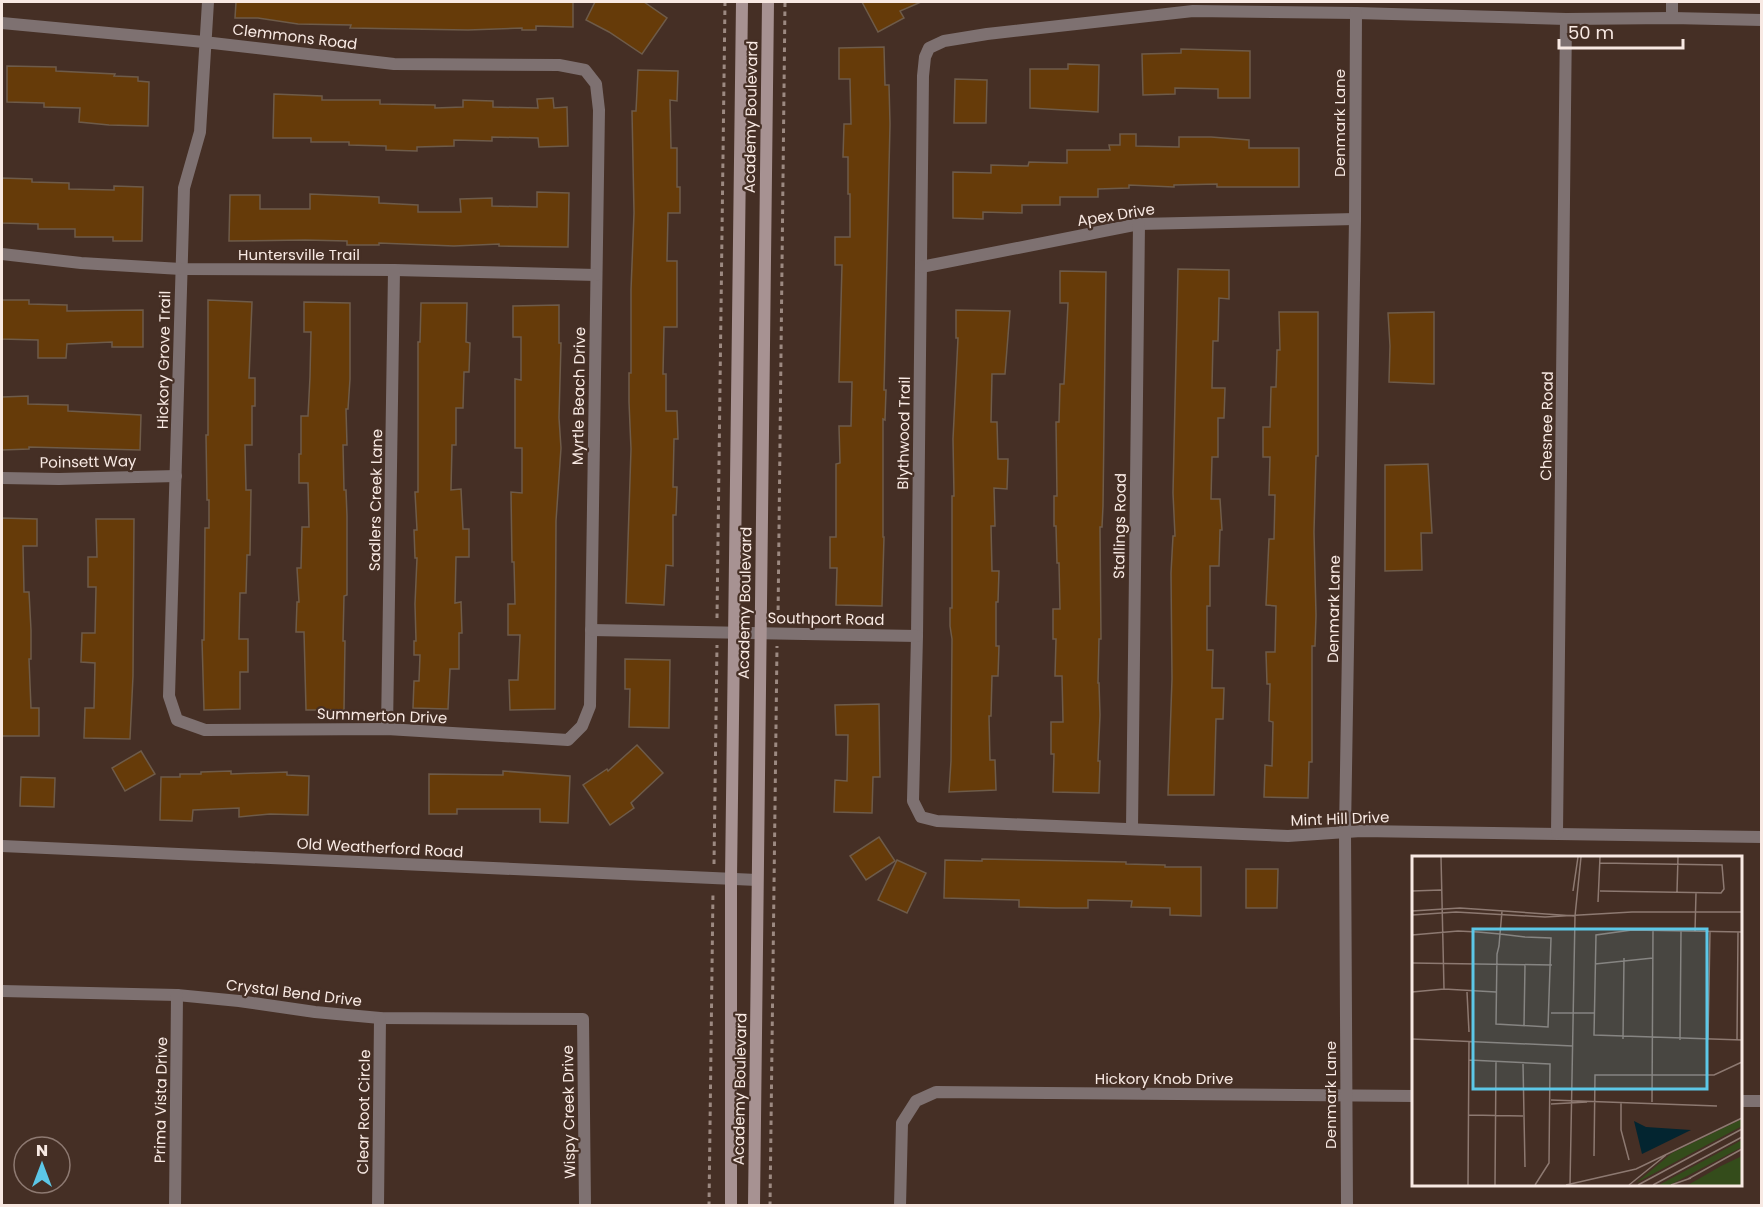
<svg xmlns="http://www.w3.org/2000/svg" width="1763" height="1207" font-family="Poppins,sans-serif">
	<rect width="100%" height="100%" fill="#452f25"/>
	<g fill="#663b09" stroke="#6e5b49" stroke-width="1.5">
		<polygon points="236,2 573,2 573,27 536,26 536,30 522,30 522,28 468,30 350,28 351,25 298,24 258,18 235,18"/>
		<polygon points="595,2 644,2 667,18 642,54 609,32 586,20"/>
		<polygon points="862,2 921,2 900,11 904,18 878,32"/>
		<polygon points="884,47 885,85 889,85 890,124 884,390 886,390 885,420 883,419 883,537 884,537 882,606 836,605 837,568 830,568 830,537 836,537 836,464 840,463 839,426 851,426 852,382 839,382 842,265 835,265 835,237 850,237 850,194 848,194 848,157 843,157 844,124 851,124 850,79 839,79 839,48"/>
		<polygon points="1181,49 1250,51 1250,98 1218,98 1218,89 1175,88 1175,94 1143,95 1142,54 1181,53"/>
		<polygon points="1068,64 1099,65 1098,112 1030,108 1030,69 1068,69"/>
		<polygon points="7,66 56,67 56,71 115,74 114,76 138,77 138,81 149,82 148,126 109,125 79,122 80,108 44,107 44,103 7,102"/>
		<polygon points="638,70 678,71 677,101 670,100 671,148 677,148 677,187 680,187 680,213 668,213 667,261 677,261 677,327 664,327 663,374 666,374 666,411 677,411 678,439 674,439 673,487 677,487 676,515 673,515 673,566 666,565 664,605 626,603 631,449 629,402 629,373 631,373 631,290 634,213 632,111 636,111"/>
		<polygon points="955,79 987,80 986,123 954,123"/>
		<polygon points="274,94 322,96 322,100 380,100 380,104 435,105 435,108 463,107 463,100 493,101 493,107 538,108 537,99 553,98 554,108 567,107 568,146 539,147 538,138 492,137 492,141 454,140 454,146 417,147 417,151 386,150 386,146 349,145 349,142 311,142 311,138 273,138"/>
		<polygon points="1120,134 1136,134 1136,146 1179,147 1179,137 1211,137 1249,140 1249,148 1299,148 1299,187 1217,187 1217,184 1174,185 1174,187 1129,185 1129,188 1098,189 1098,197 1060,197 1060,205 1022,205 1022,213 983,212 983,219 953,218 953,172 991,173 991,165 1028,166 1029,162 1067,163 1067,150 1110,150 1109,145 1120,145"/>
		<polygon points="2,178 32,179 32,182 69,183 69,189 114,190 114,186 143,187 142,241 113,241 113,237 75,237 75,229 38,229 38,224 2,223"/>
		<polygon points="537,192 569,193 568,247 499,246 499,244 454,246 379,243 379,245 347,245 347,241 305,240 229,241 230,195 260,195 260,209 310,209 310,194 379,197 379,203 418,205 418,212 461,212 460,199 492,198 492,206 537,207"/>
		<polygon points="1178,269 1229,270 1229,299 1219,298 1218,341 1213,341 1212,388 1225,388 1224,418 1218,418 1218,457 1212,457 1211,499 1220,499 1222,530 1220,530 1219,566 1210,566 1210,606 1207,606 1207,650 1213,650 1212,688 1224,688 1223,719 1216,719 1214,795 1168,795 1172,679 1171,573 1173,536 1175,536 1173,493"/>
		<polygon points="1060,271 1106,272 1103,506 1102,527 1100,527 1101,639 1099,639 1098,683 1099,683 1100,715 1098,761 1100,761 1099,793 1053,792 1054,754 1051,754 1051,722 1063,722 1062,676 1055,676 1056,639 1053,639 1053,609 1060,609 1059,563 1057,563 1056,526 1054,526 1054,496 1057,496 1056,422 1059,422 1060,384 1064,384 1068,303 1060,303"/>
		<polygon points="2,300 29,300 29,304 67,305 67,311 143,310 143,347 112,347 112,342 67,344 66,358 38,358 38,340 2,339"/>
		<polygon points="208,300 252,302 249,378 255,378 255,406 252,406 252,445 245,445 246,490 251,490 250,555 247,555 246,593 240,593 239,639 248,639 248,672 240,672 240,709 204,710 202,640 204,640 205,528 209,528 209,500 207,500 206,435 208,435"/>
		<polygon points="304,302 350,303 350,379 348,409 346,409 347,445 343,445 344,490 346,490 347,516 347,595 344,596 343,641 345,641 344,710 306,710 304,632 296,632 297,602 299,602 297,568 301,568 302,527 309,527 308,483 299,483 299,454 301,454 301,416 308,416 310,377 311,332 304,332"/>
		<polygon points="421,303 467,303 466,342 470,343 469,372 464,372 463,408 456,408 456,445 452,445 451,490 461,489 463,529 469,529 469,557 456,557 455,603 461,602 462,633 459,633 459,669 450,669 448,709 413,708 414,681 419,681 420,655 414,655 414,641 416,641 415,604 417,558 415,558 414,530 417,530 415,492 418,492 418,342 420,342"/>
		<polygon points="559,305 559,343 561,343 559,418 561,448 556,521 555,709 510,710 509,680 518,680 520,635 508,635 508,604 515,604 514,562 512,562 511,492 522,493 522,448 515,448 515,379 521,380 521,337 513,337 513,306"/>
		<polygon points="956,310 1010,311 1005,374 992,374 991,422 997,422 998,459 1008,459 1007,489 994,488 995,526 991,526 992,571 999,571 998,602 996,602 996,646 999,646 998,676 992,676 991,716 989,716 990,760 995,760 996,790 949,792 951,761 952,639 950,626 950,608 952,608 952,496 954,496 953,439 958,338 956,338"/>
		<polygon points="1279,312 1318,312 1318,456 1316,456 1314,532 1316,615 1315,646 1312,646 1312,762 1309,762 1308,798 1264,797 1265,765 1272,766 1273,722 1269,721 1270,684 1267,684 1266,652 1275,652 1276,606 1266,605 1269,539 1274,539 1275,495 1269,495 1270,457 1263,457 1263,427 1270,427 1271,387 1276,387 1277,350 1280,350"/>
		<polygon points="1434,312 1434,384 1389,382 1390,346 1388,313"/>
		<polygon points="28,396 28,404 68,405 68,411 141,415 140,450 29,447 29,449 2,450 2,397"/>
		<polygon points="1428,464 1432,533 1421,533 1422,570 1385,571 1385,465"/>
		<polygon points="2,518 37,519 37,546 23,546 24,592 29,592 31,630 31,659 29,659 31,708 39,708 39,736 2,736"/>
		<polygon points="96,519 134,519 133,676 130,739 84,738 85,708 94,708 95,663 81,662 82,633 95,633 96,587 88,587 88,557 97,557"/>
		<polygon points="625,659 670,660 669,728 629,727 630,689 625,689"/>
		<polygon points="879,704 880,777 873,777 872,813 834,812 835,780 847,781 848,735 836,735 835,705"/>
		<polygon points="637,745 663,773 631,803 634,808 610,825 583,785 607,769 608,771"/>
		<polygon points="141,751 155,774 125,791 112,768"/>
		<polygon points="231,771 231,774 287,772 287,775 309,776 308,815 270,814 239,817 239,808 193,810 192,821 160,820 161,777 180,777 180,774 201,774 201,772"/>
		<polygon points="503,771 570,776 568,823 540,822 540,809 457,809 457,814 429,814 429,774 503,775"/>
		<polygon points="21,777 55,778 54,807 20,806"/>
		<polygon points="879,837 895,861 866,880 850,856"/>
		<polygon points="982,859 1126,862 1126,864 1165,865 1165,867 1201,867 1201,916 1170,915 1170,908 1131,907 1132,901 1088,900 1088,908 1056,908 1019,907 1019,900 944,898 945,860 982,861"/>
		<polygon points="897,860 926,873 907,913 878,900"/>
		<polygon points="1246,869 1278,869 1277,908 1246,908"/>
	</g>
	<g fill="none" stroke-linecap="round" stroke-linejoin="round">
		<g stroke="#9c8981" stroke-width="3" stroke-dasharray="4.5 4.5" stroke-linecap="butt">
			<polyline points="717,618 725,2"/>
			<polyline points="778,619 785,2"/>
			<polyline points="714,864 717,645"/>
			<polyline points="709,1206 713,891"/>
			<polyline points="770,1206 777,646"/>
		</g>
		<g stroke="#7e7171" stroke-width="12">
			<polyline points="1672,18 1672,2"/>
			<polyline points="1762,20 1672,18 1566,19 1356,13 1193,11 987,34 944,41 929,48 925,57 923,76 917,636 913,801 921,817 937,821 1288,836 1361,831 1762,837"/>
			<polyline points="2,23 204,42 394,64 559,65 585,70 596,84 599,110 590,706 582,726 568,740 387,729 205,730 177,720 169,696 184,188 200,132 208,2"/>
			<polyline points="2,254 81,263 181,269 394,270 596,275"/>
			<polyline points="921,267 1139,224 1355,219"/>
			<polyline points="2,478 59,479 176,476"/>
			<polyline points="591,630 917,636"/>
			<polyline points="387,729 394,270"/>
			<polyline points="1132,829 1139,224"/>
			<polyline points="1557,833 1566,19"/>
			<polyline points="2,846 757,880"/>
			<polyline points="2,991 177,995 239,1001 315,1012 380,1018 583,1019 585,1206"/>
			<polyline points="1740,1101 1762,1101"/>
			<polyline points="175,1206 177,995"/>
			<polyline points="378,1206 380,1018"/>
			<polyline points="900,1206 902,1123 916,1101 936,1092 1414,1096"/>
			<polyline points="1347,1206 1345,831 1355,219 1356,13"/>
		</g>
		<g stroke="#a79292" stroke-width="12">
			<polyline points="731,1206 731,878 742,2"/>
			<polyline points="754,1206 768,2"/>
		</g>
	</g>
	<g text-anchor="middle" stroke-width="4.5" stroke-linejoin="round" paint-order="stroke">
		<g font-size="15" fill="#f8e9e3" stroke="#452f25">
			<text transform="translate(295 37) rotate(7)" y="5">Clemmons Road</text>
			<text transform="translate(751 117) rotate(-89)" y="5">Academy Boulevard</text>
			<text transform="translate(1340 123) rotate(-90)" y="5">Denmark Lane</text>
			<text transform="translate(1116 215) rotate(-9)" y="5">Apex Drive</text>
			<text x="299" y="260">Huntersville Trail</text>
			<text transform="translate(164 360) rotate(-89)" y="5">Hickory Grove Trail</text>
			<text transform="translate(579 396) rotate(-89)" y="5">Myrtle Beach Drive</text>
			<text transform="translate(1547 426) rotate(-89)" y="5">Chesnee Road</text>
			<text transform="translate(904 433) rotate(-89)" y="5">Blythwood Trail</text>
			<text transform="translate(88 462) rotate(-1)" y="5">Poinsett Way</text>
			<text transform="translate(376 500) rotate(-89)" y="5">Sadlers Creek Lane</text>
			<text transform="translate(1120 526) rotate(-89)" y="5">Stallings Road</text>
			<text transform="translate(745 603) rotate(-89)" y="5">Academy Boulevard</text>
			<text transform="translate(1334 609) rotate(-89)" y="5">Denmark Lane</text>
			<text transform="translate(826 619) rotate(1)" y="5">Southport Road</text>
			<text transform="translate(382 716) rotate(2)" y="5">Summerton Drive</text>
			<text transform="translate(1340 819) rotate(-2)" y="5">Mint Hill Drive</text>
			<text transform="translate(380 848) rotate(3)" y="5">Old Weatherford Road</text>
			<text transform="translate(294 993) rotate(7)" y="5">Crystal Bend Drive</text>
			<text x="1164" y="1084">Hickory Knob Drive</text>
			<text transform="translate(740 1089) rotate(-89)" y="5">Academy Boulevard</text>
			<text transform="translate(1331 1095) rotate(-90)" y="5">Denmark Lane</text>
			<text transform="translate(161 1100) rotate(-89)" y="5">Prima Vista Drive</text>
			<text transform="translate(364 1112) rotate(-89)" y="5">Clear Root Circle</text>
			<text transform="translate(569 1112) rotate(-91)" y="5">Wispy Creek Drive</text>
		</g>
	</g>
	<g transform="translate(1412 856)">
		<rect width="330" height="330" fill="#452f25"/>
		<path d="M330,263V270L224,327L260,297ZM330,284V291L258,329H247ZM330,300V329H276L309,310Z" fill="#344c1b"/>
		<path d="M222,265L234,271L279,274L230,298Z" fill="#032530"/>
		<path fill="none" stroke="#8d7971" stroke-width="1.5" d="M29,1L32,133M0,35L29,34M161,35L166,1M188,35L309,37L312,33L310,9L188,7M265,36L266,1M186,46L188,1M0,55L48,52L163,60M0,59L44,56L133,61L220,56H330M283,75L284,37M330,76L220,74L184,79L182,179L330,184M0,79L46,75L66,76L88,78L113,81L139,82L136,171L84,168L85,98L87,90L88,78L90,55M0,107L140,109M183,108L241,102M0,136L32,133L84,136M55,136L57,176M139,157H183M112,170L113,109M0,183L161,190M211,183L212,102M268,184L269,75M296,184L298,75M325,184L326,76M57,204L138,208L137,307L123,329M111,208L113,311M139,244L305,250M209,246V274L217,304M240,246L241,74M139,248L175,246M57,259L111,260M182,300L183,219H302L330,206M276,323L330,293M56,329L57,185M83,329L84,205M154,329L224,313L330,262M158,329L163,60L169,1M217,329L254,299M226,329L330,273M241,329L330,281M259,329L279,322"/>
		<path fill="#5cc7e7" fill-opacity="0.15" stroke="#5cc7e7" stroke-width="3" d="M61,73H295V233H61Z"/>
		<rect width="330" height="330" fill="none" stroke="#f8e9e3" stroke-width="3"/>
	</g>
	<rect width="1763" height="1207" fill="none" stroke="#f8e9e3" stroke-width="6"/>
	<g transform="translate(42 1165)"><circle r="28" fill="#452f25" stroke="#8d7971" stroke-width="1.5"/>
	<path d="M0-4.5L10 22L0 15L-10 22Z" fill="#5cc7e7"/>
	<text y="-9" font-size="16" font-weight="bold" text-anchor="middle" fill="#f8e9e3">N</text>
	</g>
	<path d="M1559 39v9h124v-9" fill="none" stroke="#f8e9e3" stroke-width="3"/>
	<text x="1568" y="39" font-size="18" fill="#f8e9e3" stroke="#452f25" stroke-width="4.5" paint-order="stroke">50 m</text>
</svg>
